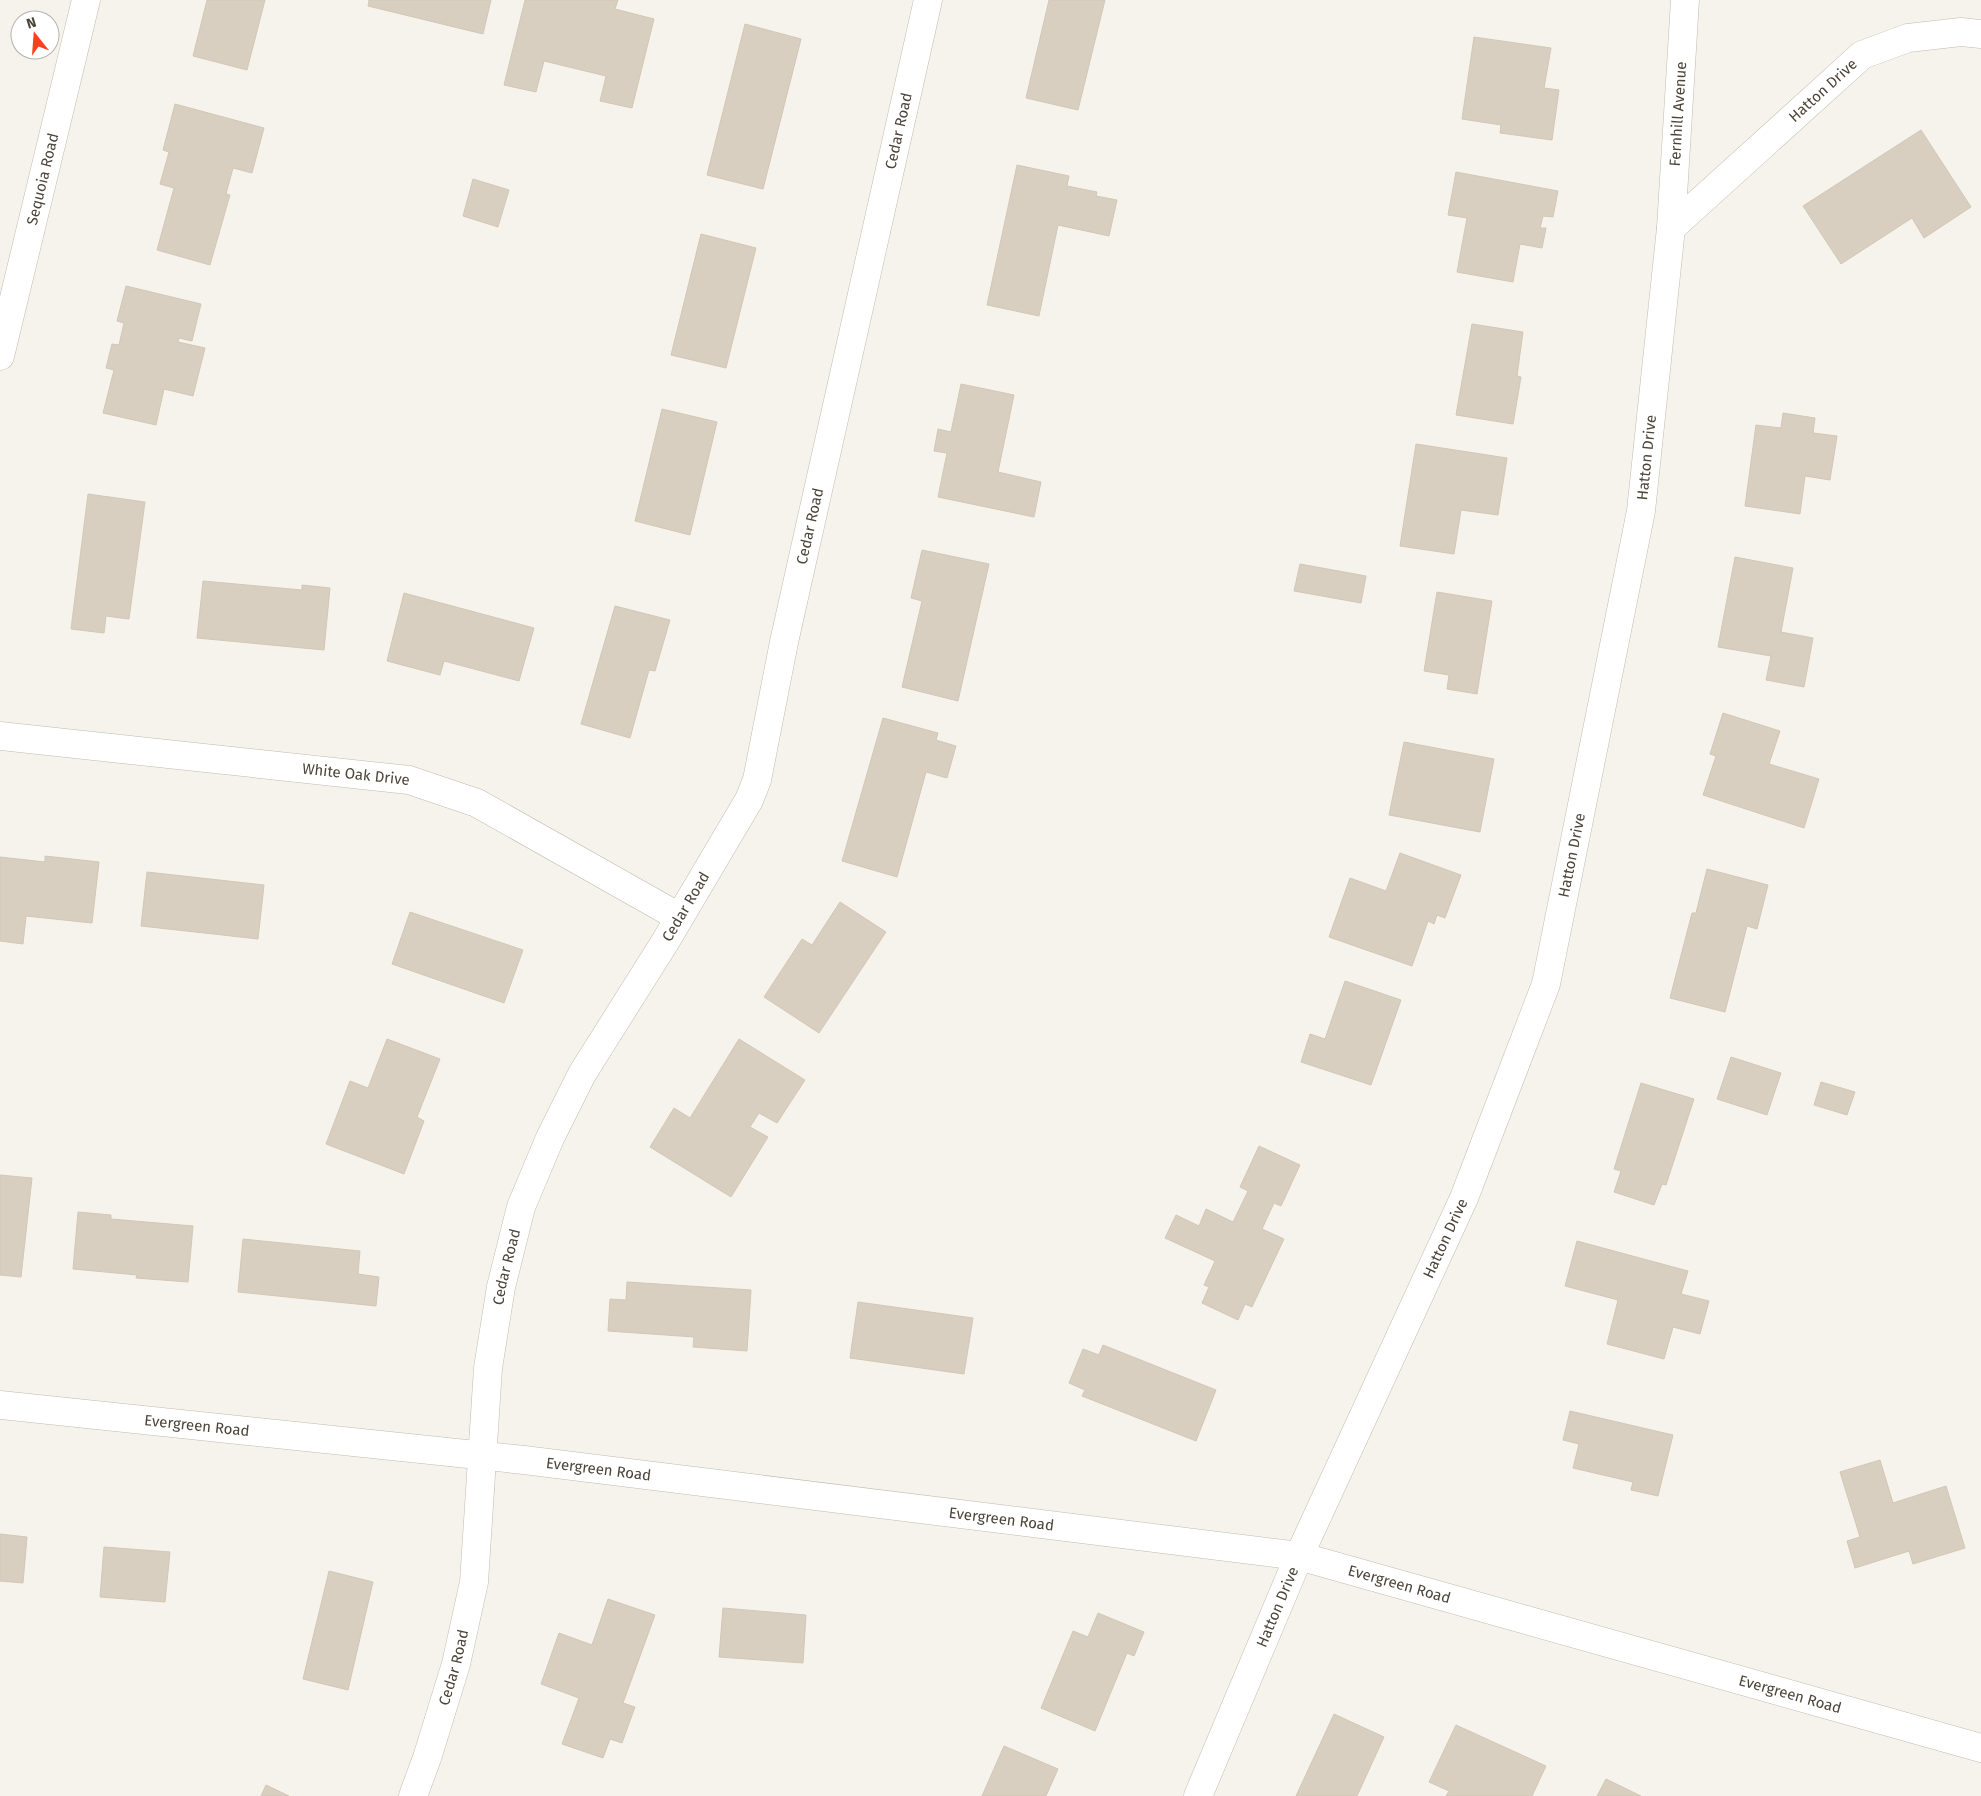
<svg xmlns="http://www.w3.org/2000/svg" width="1981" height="1796" font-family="'Fira Sans',sans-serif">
	<rect width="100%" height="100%" fill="#f6f3ec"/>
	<g fill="#d8cfc1" stroke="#d3c7b4">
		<polygon points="207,0 265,0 247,70 193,56"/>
		<polygon points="369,0 491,0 483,34 368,6"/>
		<polygon points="525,0 618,0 615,9 654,19 632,108 600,101 606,76 544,61 536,92 504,85"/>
		<polygon points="1049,0 1105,0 1078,110 1026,98"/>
		<polygon points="745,24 801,39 763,189 707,175"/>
		<polygon points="1474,37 1551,48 1544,88 1559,90 1552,140 1500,133 1501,125 1462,119"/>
		<polygon points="175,104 264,128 252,173 233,168 226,194 230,195 210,265 157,250 174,188 160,184 169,152 163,150"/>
		<polygon points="1921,130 1971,207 1924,238 1912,218 1841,264 1803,206"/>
		<polygon points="1017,165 1069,176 1067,186 1097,192 1096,196 1117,200 1109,236 1058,225 1039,316 987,305"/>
		<polygon points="1456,172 1558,191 1553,217 1543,216 1540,228 1546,228 1542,248 1520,244 1513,282 1457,272 1467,218 1448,215"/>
		<polygon points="473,179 509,190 498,227 463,216"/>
		<polygon points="701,234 756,248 726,368 671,355"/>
		<polygon points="126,286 201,304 192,341 179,338 178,342 205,348 193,396 164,389 156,425 103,413 114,370 106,368 112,344 119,345 124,323 117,321"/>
		<polygon points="1472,324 1523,332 1517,376 1521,377 1513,424 1456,415"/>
		<polygon points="961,384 1014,395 998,472 1041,482 1034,517 938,497 947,453 934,451 938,429 951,432"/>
		<polygon points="662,409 717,422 690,535 635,521"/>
		<polygon points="1783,413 1815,418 1813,433 1837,436 1830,480 1805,476 1800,514 1745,506 1756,425 1781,428"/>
		<polygon points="1416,444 1507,458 1498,515 1461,510 1454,554 1400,546"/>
		<polygon points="88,494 145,502 129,619 106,616 104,633 71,629"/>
		<polygon points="922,550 989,564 958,701 902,687 922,601 911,598"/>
		<polygon points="1735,557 1793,568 1781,632 1813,638 1804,687 1766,680 1771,656 1718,647"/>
		<polygon points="1300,564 1366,576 1361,603 1294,591"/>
		<polygon points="203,581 302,590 302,585 330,588 324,650 197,638"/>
		<polygon points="1437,592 1492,601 1477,694 1447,689 1449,675 1424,671"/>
		<polygon points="404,593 534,628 519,681 444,661 440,675 387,661"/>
		<polygon points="615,606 670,620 655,671 649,670 630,738 581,724"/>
		<polygon points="1723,713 1780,731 1769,764 1819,779 1804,828 1703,795 1716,756 1710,754"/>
		<polygon points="883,718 938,733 936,740 956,746 947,778 926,772 897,877 842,861"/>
		<polygon points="1404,742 1494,759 1480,832 1389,815"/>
		<polygon points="1400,853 1461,875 1445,918 1437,915 1434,924 1428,921 1412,966 1329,937 1350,878 1386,891"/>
		<polygon points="45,856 99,862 92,923 26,916 23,944 0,941 0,857 45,862"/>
		<polygon points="1707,869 1768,885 1757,929 1747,926 1725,1012 1670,998 1692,913 1696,913"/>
		<polygon points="147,872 264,885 258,939 141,926"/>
		<polygon points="840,902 886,932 819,1033 764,997 802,939 812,945"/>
		<polygon points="410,912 523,950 504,1003 392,964"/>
		<polygon points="1345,981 1401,1000 1371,1085 1301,1062 1310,1034 1325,1039"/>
		<polygon points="387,1039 440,1059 417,1117 424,1121 404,1174 326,1144 350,1081 368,1088"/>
		<polygon points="739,1039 805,1080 777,1123 759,1113 750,1127 768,1137 731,1197 650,1147 674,1108 690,1118"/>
		<polygon points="1731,1057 1781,1073 1767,1115 1717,1099"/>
		<polygon points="1821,1082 1855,1092 1847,1115 1814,1105"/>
		<polygon points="1641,1083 1694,1099 1666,1185 1662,1184 1654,1205 1614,1192 1621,1171 1614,1169"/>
		<polygon points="1259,1146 1300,1165 1281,1206 1274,1203 1262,1229 1284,1239 1252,1307 1245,1304 1238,1320 1202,1303 1209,1287 1204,1285 1215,1261 1165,1238 1176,1215 1199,1226 1206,1209 1233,1222 1248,1191 1240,1187"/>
		<polygon points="0,1175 32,1178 21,1277 0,1275"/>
		<polygon points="78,1212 111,1215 111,1219 193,1226 188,1282 136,1278 137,1275 73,1269"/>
		<polygon points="243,1239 360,1251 358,1274 379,1277 376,1306 238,1292"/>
		<polygon points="1577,1241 1688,1271 1681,1294 1709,1301 1700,1334 1673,1327 1664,1359 1607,1344 1618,1300 1565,1286"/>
		<polygon points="627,1282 751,1290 747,1351 693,1347 694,1337 608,1331 610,1299 626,1300"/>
		<polygon points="858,1302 973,1318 964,1374 850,1358"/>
		<polygon points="1103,1345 1216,1390 1196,1441 1082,1396 1085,1390 1069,1383 1083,1349 1099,1355"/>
		<polygon points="1570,1411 1673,1435 1658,1496 1631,1490 1633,1482 1573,1468 1579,1444 1563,1440"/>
		<polygon points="1880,1460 1893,1503 1946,1486 1965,1548 1913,1564 1909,1551 1855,1568 1847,1541 1860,1537 1840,1472"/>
		<polygon points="0,1534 27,1537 23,1583 0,1581"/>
		<polygon points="104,1547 170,1552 165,1602 100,1597"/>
		<polygon points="329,1571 373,1582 348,1690 303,1679"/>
		<polygon points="608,1599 655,1615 623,1703 635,1707 622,1743 610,1739 603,1758 562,1744 579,1698 541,1684 559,1633 592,1645"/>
		<polygon points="723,1608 806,1615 803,1663 719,1657"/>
		<polygon points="1098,1613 1144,1632 1134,1656 1127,1653 1095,1731 1041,1708 1073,1631 1088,1637"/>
		<polygon points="1334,1714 1384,1737 1357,1796 1296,1796"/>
		<polygon points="1456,1725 1546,1766 1532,1796 1446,1796 1449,1791 1429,1782"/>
		<polygon points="1004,1746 1058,1769 1046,1796 982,1796"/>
		<polygon points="1606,1779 1641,1796 1597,1796"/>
		<polygon points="266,1785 289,1796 261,1796"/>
	</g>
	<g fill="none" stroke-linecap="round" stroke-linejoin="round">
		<defs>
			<g id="minor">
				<path id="s1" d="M1671,228L1862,55L1908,38L1961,32L1981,34"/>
				<path id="s2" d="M0,356L86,0"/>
				<path id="s3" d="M0,736L409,780L477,803L679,917"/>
				<path id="s4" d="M413,1796L427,1758L456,1664L474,1582L488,1368L501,1287L521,1207L550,1138L582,1074L665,942L749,800L757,780L784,642L928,0"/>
				<path id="s5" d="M1198,1796L1299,1556L1464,1198L1546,984L1641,511L1671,228L1685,0"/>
			</g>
			<g id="tertiary">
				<path id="s6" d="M0,1405L524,1460L1299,1556L1981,1748"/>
			</g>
		</defs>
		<use href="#minor" stroke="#c2bbae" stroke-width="29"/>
		<use href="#tertiary" stroke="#c2bbae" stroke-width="29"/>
		<use href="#minor" stroke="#fff" stroke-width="28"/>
		<use href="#tertiary" stroke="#fff" stroke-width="28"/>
	</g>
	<g text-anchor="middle" stroke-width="4" stroke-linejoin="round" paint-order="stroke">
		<g font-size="15" fill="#4b4439" stroke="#fff">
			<text dy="5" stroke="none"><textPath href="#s1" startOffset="205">Hatton Drive</textPath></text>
			<text dy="5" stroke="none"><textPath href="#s5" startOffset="1765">Fernhill Avenue</textPath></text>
			<text dy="5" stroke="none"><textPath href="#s4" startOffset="1755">Cedar Road</textPath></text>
			<text dy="5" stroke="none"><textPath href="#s2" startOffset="182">Sequoia Road</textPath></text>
			<text dy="5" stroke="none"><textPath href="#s5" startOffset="1420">Hatton Drive</textPath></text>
			<text dy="5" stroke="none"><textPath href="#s4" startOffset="1350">Cedar Road</textPath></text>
			<text dy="5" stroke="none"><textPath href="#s3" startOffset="358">White Oak Drive</textPath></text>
			<text dy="5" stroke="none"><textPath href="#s5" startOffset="1015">Hatton Drive</textPath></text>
			<text dy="5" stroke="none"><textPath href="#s4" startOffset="945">Cedar Road</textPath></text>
			<text dy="5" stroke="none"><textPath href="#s5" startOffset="610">Hatton Drive</textPath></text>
			<text dy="5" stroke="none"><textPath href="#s4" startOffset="540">Cedar Road</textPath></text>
			<text dy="5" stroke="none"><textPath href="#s6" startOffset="198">Evergreen Road</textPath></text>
			<text dy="5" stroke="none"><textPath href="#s6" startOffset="602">Evergreen Road</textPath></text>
			<text dy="5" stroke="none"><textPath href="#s6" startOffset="1008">Evergreen Road</textPath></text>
			<text dy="5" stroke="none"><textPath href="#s6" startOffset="1412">Evergreen Road</textPath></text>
			<text dy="5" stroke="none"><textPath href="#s5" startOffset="205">Hatton Drive</textPath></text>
			<text dy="5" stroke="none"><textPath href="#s4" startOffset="135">Cedar Road</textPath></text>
			<text dy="5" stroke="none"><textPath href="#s6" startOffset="1818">Evergreen Road</textPath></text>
		</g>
	</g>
	<g transform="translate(35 35) rotate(343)"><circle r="24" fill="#ffffff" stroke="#b7b4b0"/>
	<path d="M0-4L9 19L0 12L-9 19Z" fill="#fc3f1d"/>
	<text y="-8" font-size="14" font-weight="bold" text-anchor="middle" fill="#4b4439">N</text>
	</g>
</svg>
